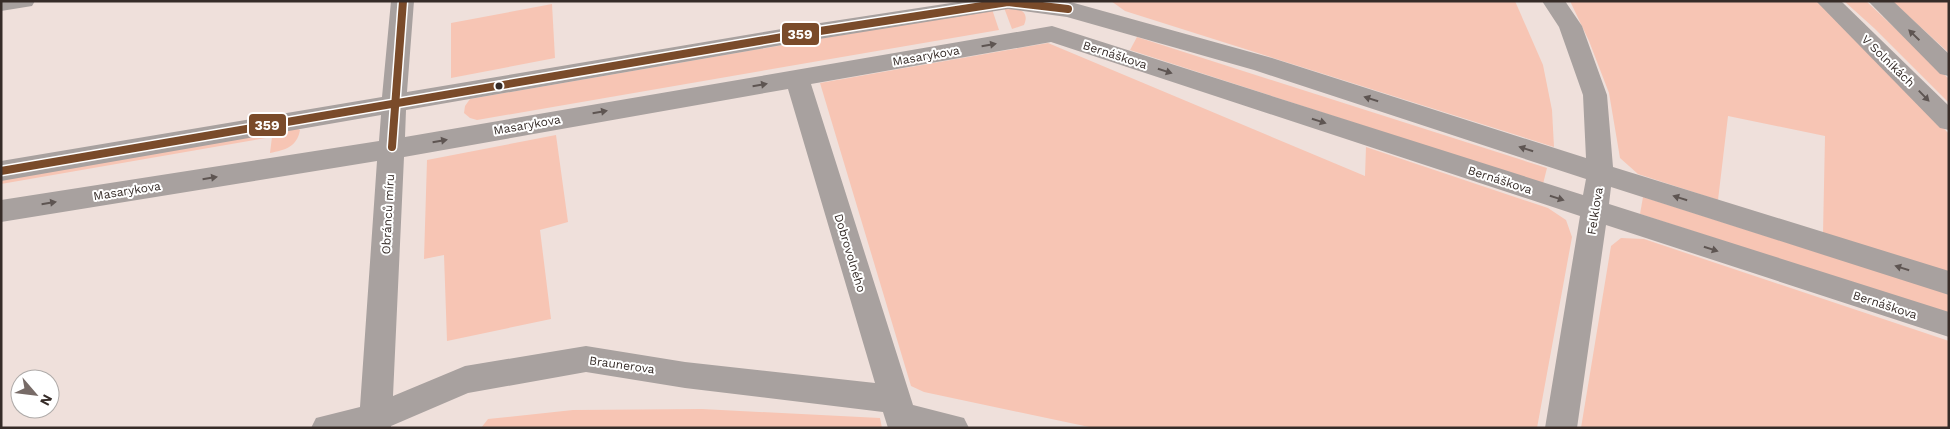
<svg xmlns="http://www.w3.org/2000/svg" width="1950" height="429" font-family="'Work Sans',sans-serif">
	<rect width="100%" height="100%" fill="#efe0db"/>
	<g fill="#f7c5b4">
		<polygon points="1111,1 1515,1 1543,65 1552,110 1554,147 1125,11"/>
		<polygon points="1570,1 1818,1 1898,79 1949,134 1949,274 1823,234 1825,136 1728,116 1718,200 1638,174 1620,158 1609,93 1589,41"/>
		<polygon points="1844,1 1866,1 1949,79 1949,103 1874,28"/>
		<polygon points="1892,1 1949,1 1949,53"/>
		<polygon points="552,4 555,58 451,78 451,23"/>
		<path d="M1003,5C1015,8 1031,9 1024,25L1012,29Z"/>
		<polygon points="992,9 999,30 477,120 470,118 464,113 465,106 470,99"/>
		<polygon points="1137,37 1547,168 1543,184 1130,50"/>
		<polygon points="1048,43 1365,176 1366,147 1548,208 1566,220 1572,237 1537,428 1094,428 924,392 911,386 820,83"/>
		<path d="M291,125L300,130C297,147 285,150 270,153L272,137L1,184V175Z"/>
		<polygon points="556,135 568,222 540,230 551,319 447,341 444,255 424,259 427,160"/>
		<polygon points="1643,197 1949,294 1949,314 1640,214"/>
		<polygon points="1621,238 1644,239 1949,341 1949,428 1581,428 1611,246"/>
		<polygon points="702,409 880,418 882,428 481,428 488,419 573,410"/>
	</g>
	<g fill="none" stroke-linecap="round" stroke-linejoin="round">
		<g fill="#a8a19f" fill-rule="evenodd">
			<polygon points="1,1 35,1 32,6 1,11"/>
			<path d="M391,1H414L407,92L794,27L964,1H1067L1272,58L1586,158L1583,95L1559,27L1542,1H1565L1582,26L1607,95L1613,167L1949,271V295L1611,187L1609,204L1949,312V337L1606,225L1577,428H1545L1580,216L1051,42L811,84L913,405L964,418L969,428H888L883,412L685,388L586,372L468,393L391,426V428H311L316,418L360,407L377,161L1,222V200L379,141L381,115L1,181V161L382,97ZM1008,9L1067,17L1254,70L1586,179L1583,195L1052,26L405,137L406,110L794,43ZM788,89L875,383L685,362L586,346L465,366L393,396L404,157Z"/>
			<polygon points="1816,1 1841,1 1949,106 1949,130 1940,128"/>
			<polygon points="1868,1 1893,1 1949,54 1949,76 1940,74"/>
		</g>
		<defs>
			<g id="bus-1">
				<polyline points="392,147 403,1"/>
				<polyline points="1,171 794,35 1008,2 1068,9"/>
			</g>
		</defs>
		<use href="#bus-1" stroke="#fff" stroke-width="11"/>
		<use href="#bus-1" stroke="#7a4b2a" stroke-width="8"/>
	</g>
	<defs><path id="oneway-solid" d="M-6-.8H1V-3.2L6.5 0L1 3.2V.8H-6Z" transform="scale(1.25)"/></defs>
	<g fill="#5e5552">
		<use href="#oneway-solid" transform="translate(1914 35) rotate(-136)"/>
		<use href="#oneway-solid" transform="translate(989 45) rotate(-10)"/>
		<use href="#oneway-solid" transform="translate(1165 71) rotate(18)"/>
		<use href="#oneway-solid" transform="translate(760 85) rotate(-10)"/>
		<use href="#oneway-solid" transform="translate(1924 96) rotate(46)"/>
		<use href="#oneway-solid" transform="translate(1371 99) rotate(-162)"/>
		<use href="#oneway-solid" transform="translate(600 112) rotate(-10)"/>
		<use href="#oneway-solid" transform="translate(1319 121) rotate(18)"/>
		<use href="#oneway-solid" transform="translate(440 141) rotate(-10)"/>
		<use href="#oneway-solid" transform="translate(1526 149) rotate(-162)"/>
		<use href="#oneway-solid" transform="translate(210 178) rotate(-9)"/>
		<use href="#oneway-solid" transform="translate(1557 198) rotate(18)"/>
		<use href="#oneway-solid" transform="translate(1680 198) rotate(-163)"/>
		<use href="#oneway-solid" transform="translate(49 203) rotate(-9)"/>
		<use href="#oneway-solid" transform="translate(1711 249) rotate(18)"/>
		<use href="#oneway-solid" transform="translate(1902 268) rotate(-163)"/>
	</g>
	<circle fill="#362c28" stroke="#fff" stroke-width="2" cx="499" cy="86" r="4.5"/>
	<g text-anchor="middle" stroke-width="4" stroke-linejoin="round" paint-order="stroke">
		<g font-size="12" fill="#362c28" stroke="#fff">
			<text transform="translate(1115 55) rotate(18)" y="4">Bernáškova</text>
			<text transform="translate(926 56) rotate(-10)" y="4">Masarykova</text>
			<text transform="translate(1888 61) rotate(44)" y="4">V Solníkách</text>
			<text transform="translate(527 125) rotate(-10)" y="4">Masarykova</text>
			<text transform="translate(1500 180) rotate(18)" y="4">Bernáškova</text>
			<text transform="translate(127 191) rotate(-9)" y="4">Masarykova</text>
			<text transform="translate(1595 211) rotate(-81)" y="4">Felklova</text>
			<text transform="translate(388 214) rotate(-87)" y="4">Obránců míru</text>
			<text transform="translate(850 253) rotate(73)" y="4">Dobrovolného</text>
			<text transform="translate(1885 305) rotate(18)" y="4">Bernáškova</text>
			<text transform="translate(622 365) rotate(8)" y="4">Braunerova</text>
		</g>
	</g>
	<g stroke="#fff" stroke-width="2">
		<rect x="781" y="22" width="39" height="24" rx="5" fill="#7a4b2a"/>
		<rect x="248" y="113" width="39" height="24" rx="5" fill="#7a4b2a"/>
	</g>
	<g font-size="14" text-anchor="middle" font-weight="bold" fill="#fff">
		<text x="800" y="39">359</text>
		<text x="267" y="130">359</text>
	</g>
	<rect width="1950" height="429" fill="none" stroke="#362c28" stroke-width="5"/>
	<g transform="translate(35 394) rotate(118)"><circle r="24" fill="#ffffff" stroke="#afaba9"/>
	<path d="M0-4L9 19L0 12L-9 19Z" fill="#776b67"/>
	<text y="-8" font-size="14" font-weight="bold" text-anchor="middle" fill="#362c28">N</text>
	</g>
</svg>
